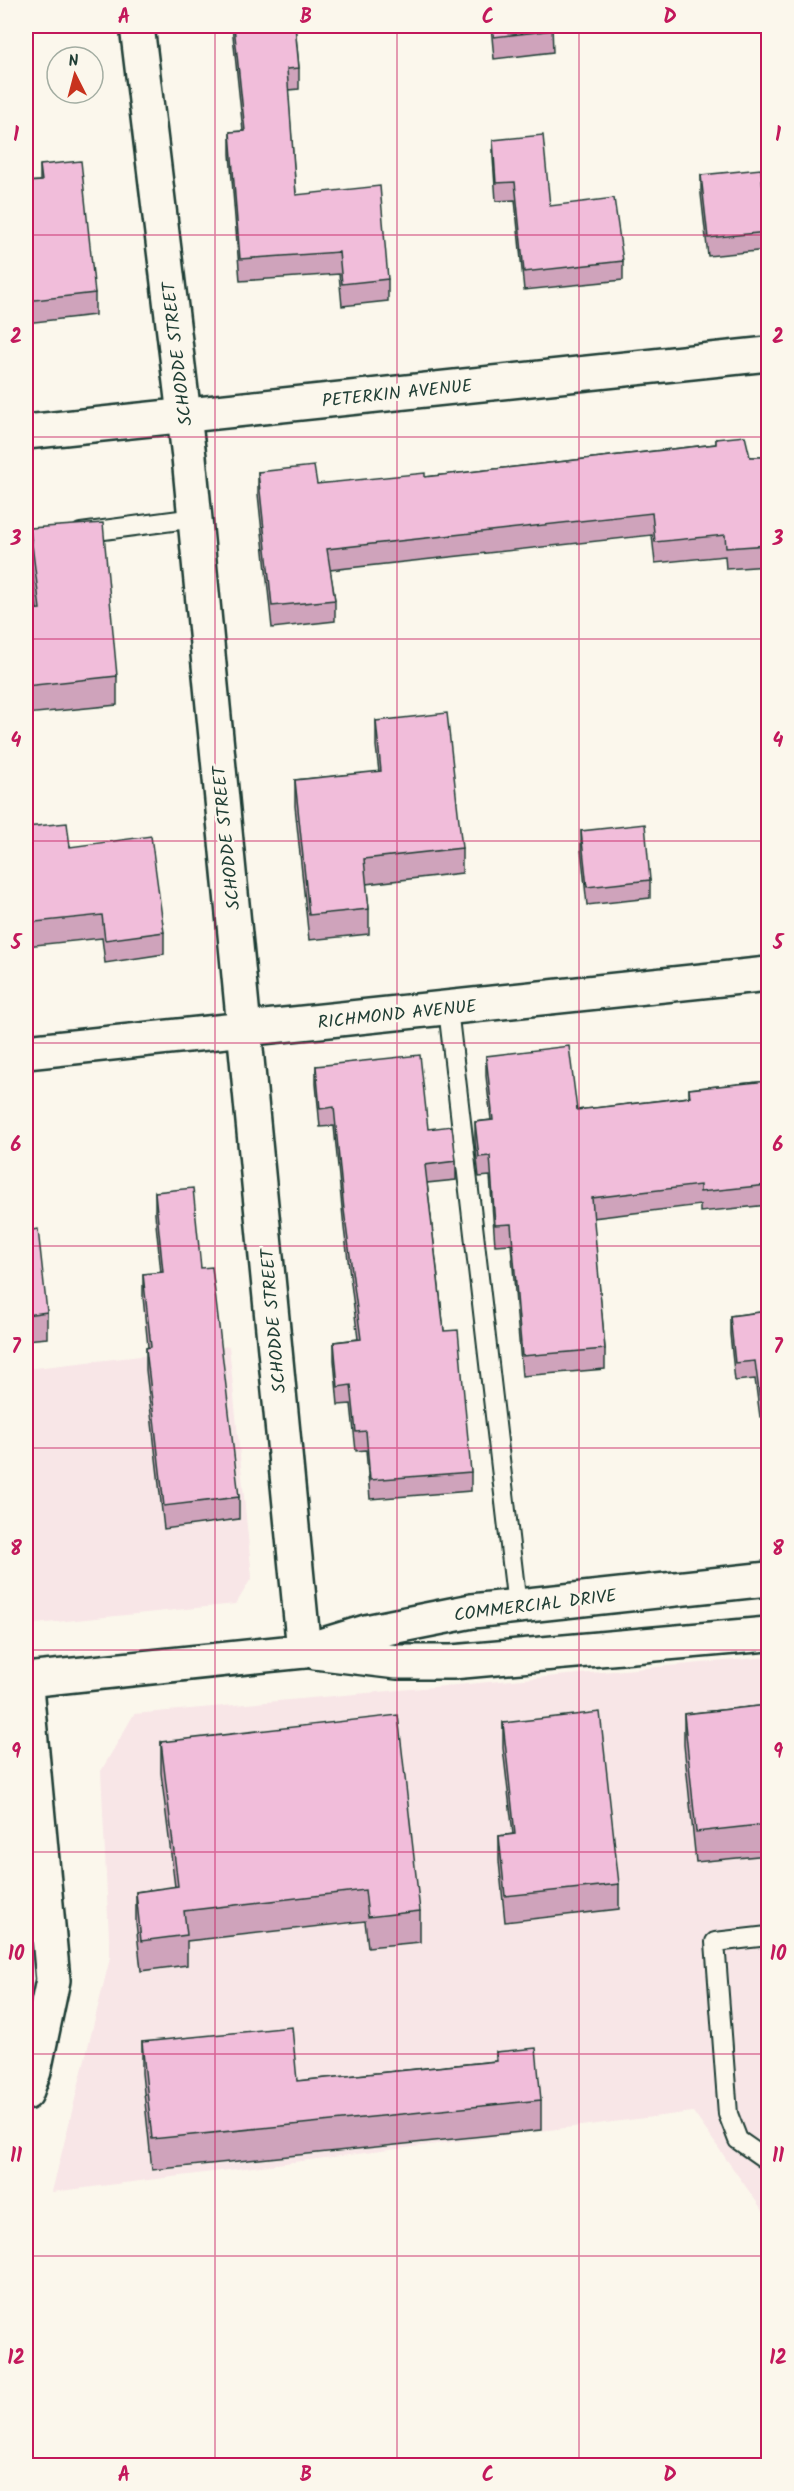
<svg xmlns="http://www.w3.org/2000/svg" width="794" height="2491" font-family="Kalam,sans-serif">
	<rect width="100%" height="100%" fill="#fbf7ec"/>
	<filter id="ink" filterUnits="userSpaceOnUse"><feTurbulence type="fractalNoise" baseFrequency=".0167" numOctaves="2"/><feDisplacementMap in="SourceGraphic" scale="12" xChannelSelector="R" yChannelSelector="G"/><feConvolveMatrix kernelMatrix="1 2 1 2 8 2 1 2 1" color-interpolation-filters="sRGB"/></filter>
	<g filter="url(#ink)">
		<g fill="#f8e6e7">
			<polygon points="229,1346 252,1577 236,1604 26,1625 26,1369"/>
			<polygon points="768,1657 768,2218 693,2112 52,2192 110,1958 101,1771 134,1714"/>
		</g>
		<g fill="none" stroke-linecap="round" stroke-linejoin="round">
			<defs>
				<g id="lane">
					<polyline points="81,533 195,518"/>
					<polyline points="448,1009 517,1606"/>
					<polyline points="768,1936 715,1942 728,2114 738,2140 768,2161"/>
				</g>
				<g id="street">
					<polyline points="137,26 189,457 304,1651"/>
					<polyline points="26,432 768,354"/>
					<polyline points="26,1052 768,974"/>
					<polyline points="26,1687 53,1980 34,2071 26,2093"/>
				</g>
				<g id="secondary">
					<polyline points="315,1652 397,1662 452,1662 768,1634"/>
					<polyline points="26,1680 304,1651 366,1632 472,1611 768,1579"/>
				</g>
			</defs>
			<use href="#lane" stroke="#1f3d34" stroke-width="22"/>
			<use href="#street" stroke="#1f3d34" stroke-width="38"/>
			<use href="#secondary" stroke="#1f3d34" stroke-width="38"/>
			<use href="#lane" stroke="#fbf7ec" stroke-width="18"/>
			<use href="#street" stroke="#fbf7ec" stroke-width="33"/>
			<use href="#secondary" stroke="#fbf7ec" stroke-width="33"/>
		</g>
		<g fill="#cfa3bb" stroke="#1f3d34" stroke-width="1.5">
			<polygon points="26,26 41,26 41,28 26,30"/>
			<polygon points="232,26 295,26 299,68 299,89 288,90 296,195 388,279 388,301 342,306 339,274 240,281 230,154 230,132 243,131"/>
			<polygon points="394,26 429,26 394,28"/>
			<polygon points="491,26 552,26 553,52 494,59"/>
			<polygon points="493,140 550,206 623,261 623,280 524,290 515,200 496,201 493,158"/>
			<polygon points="40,165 95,293 95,315 26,323 26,182 40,181"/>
			<polygon points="701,175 767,232 767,250 708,256 701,194"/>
			<polygon points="716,439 750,457 768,457 768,566 726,569 725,556 655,563 652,535 330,570 335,600 335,621 272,628 258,494 258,472 317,484 425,477 716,444"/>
			<polygon points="30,528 117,676 117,705 26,714 26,610 37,609 30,557"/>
			<polygon points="376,721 462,848 462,873 366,884 369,909 369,934 309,940 295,806 295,780 379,772 376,746"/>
			<polygon points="26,827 70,847 164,932 164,954 105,963 102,938 26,946"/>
			<polygon points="581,831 650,880 650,898 587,905 581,849"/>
			<polygon points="486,1056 577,1110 689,1097 689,1089 768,1081 768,1205 700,1212 700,1205 593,1218 605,1349 605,1369 522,1376 511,1244 495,1245 490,1176 479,1177 475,1142 475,1122 491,1120 486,1076"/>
			<polygon points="316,1066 428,1129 456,1161 456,1180 427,1183 444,1331 471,1472 471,1491 370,1499 366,1450 356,1451 351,1404 338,1405 334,1360 334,1342 358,1339 344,1228 334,1126 320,1127 316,1084"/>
			<polygon points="155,1192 201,1268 239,1497 239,1519 164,1529 146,1370 146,1348 148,1347 143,1297 143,1274 161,1273 155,1214"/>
			<polygon points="26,1231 47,1312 47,1338 26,1340"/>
			<polygon points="768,1311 768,1416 760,1417 755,1379 735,1381 730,1334 730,1316"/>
			<polygon points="768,1705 768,1855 696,1862 684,1745 684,1714"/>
			<polygon points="503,1723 619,1884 619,1909 505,1922 499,1861 499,1836 513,1834 503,1748"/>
			<polygon points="161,1742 420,1911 420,1942 368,1947 365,1921 187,1941 187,1965 141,1971 136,1922 136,1892 175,1887 161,1773"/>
			<polygon points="142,2042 297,2081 496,2061 496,2052 541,2100 541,2130 152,2170 142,2073"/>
		</g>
		<g fill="#f1bdda" stroke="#1f3d34" stroke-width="1.5">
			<polygon points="234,26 295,26 299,68 287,69 296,195 380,186 388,279 342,284 339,252 240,259 230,132 245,131"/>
			<polygon points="493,26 552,26 553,30 494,37"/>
			<polygon points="543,135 550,206 614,198 623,261 524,272 515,182 496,183 493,140"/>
			<polygon points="81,161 95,293 26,301 26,182 42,181 40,165"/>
			<polygon points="761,169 767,232 708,238 701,175"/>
			<polygon points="745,436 750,457 768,457 768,545 726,548 725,535 655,542 652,513 327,549 335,600 272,606 258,472 314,466 317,484 425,473 425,477 716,444 716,439"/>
			<polygon points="103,523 117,676 26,686 26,610 40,609 30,528"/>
			<polygon points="447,713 462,848 364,859 369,909 309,915 295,780 381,771 376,721"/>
			<polygon points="67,823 70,847 151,836 164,932 105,940 102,915 26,923 26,827"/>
			<polygon points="645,824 650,880 587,887 581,831"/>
			<polygon points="569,1046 577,1110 690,1097 689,1089 768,1081 768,1185 700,1192 700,1185 592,1198 605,1349 522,1356 511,1224 495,1225 490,1156 479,1157 475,1122 493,1120 486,1056"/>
			<polygon points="420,1055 428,1129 452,1126 456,1161 425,1165 444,1331 458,1330 471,1472 370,1480 366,1431 356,1432 351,1385 338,1387 334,1342 361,1339 344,1210 334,1107 320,1109 316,1066"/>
			<polygon points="193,1188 201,1268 212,1267 239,1497 164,1506 146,1348 151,1347 143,1274 163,1272 155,1192"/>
			<polygon points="38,1229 47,1312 26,1315 26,1231"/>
			<polygon points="768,1311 768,1398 760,1399 755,1361 735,1363 730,1316"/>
			<polygon points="768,1705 768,1824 696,1832 684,1714"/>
			<polygon points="600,1712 619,1884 505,1896 499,1836 515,1834 503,1723"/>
			<polygon points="398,1715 420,1911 368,1917 365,1890 184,1911 187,1935 141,1941 136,1892 178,1886 161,1742"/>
			<polygon points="292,2027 297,2081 497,2061 496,2052 536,2048 541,2100 152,2139 142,2042"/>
		</g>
	</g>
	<path fill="none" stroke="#c2185b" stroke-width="1.5" stroke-opacity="0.55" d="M215,26V2466M397,26V2466M579,26V2466M26,235H768M26,437H768M26,639H768M26,841H768M26,1043H768M26,1246H768M26,1448H768M26,1650H768M26,1852H768M26,2054H768M26,2256H768"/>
	<g text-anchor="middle" stroke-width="5" stroke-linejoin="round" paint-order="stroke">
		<g font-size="18" fill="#1f3d34" stroke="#fbf7ec">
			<text transform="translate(177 354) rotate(-97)" y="6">SCHODDE STREET</text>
			<text transform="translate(397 393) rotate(-6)" y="6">PETERKIN AVENUE</text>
			<text transform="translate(226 838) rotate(-96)" y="6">SCHODDE STREET</text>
			<text transform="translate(397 1014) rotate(-6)" y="6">RICHMOND AVENUE</text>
			<text transform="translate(273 1321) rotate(-95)" y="6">SCHODDE STREET</text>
			<text transform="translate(535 1605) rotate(-7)" y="6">COMMERCIAL DRIVE</text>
		</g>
	</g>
	<rect width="794" height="2491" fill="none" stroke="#fbf7ec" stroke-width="66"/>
	<g transform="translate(75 75) rotate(354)"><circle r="28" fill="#fbf7ec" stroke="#a3ada2" stroke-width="1.5"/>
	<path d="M0-4.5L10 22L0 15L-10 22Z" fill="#c8321e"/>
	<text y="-9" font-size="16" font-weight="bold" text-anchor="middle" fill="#1f3d34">N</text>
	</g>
	<rect x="33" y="33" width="728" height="2425" fill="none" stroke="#c2185b" stroke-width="2"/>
	<g font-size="20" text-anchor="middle" font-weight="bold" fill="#c2185b">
		<text x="124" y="23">A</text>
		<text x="306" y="23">B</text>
		<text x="488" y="23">C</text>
		<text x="670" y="23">D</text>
		<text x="16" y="141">1</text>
		<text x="778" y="141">1</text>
		<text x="16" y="343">2</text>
		<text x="778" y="343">2</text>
		<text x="16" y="545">3</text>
		<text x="778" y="545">3</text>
		<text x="16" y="747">4</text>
		<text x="778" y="747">4</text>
		<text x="16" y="949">5</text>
		<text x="778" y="949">5</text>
		<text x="16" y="1151">6</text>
		<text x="778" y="1151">6</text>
		<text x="16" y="1353">7</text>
		<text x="778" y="1353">7</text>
		<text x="16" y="1555">8</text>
		<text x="778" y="1555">8</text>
		<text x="16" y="1758">9</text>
		<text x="778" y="1758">9</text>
		<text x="16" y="1960">10</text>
		<text x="778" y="1960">10</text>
		<text x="16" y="2162">11</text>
		<text x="778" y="2162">11</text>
		<text x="16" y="2364">12</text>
		<text x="778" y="2364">12</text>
		<text x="124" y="2481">A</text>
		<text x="306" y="2481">B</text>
		<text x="488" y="2481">C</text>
		<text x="670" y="2481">D</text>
	</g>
</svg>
